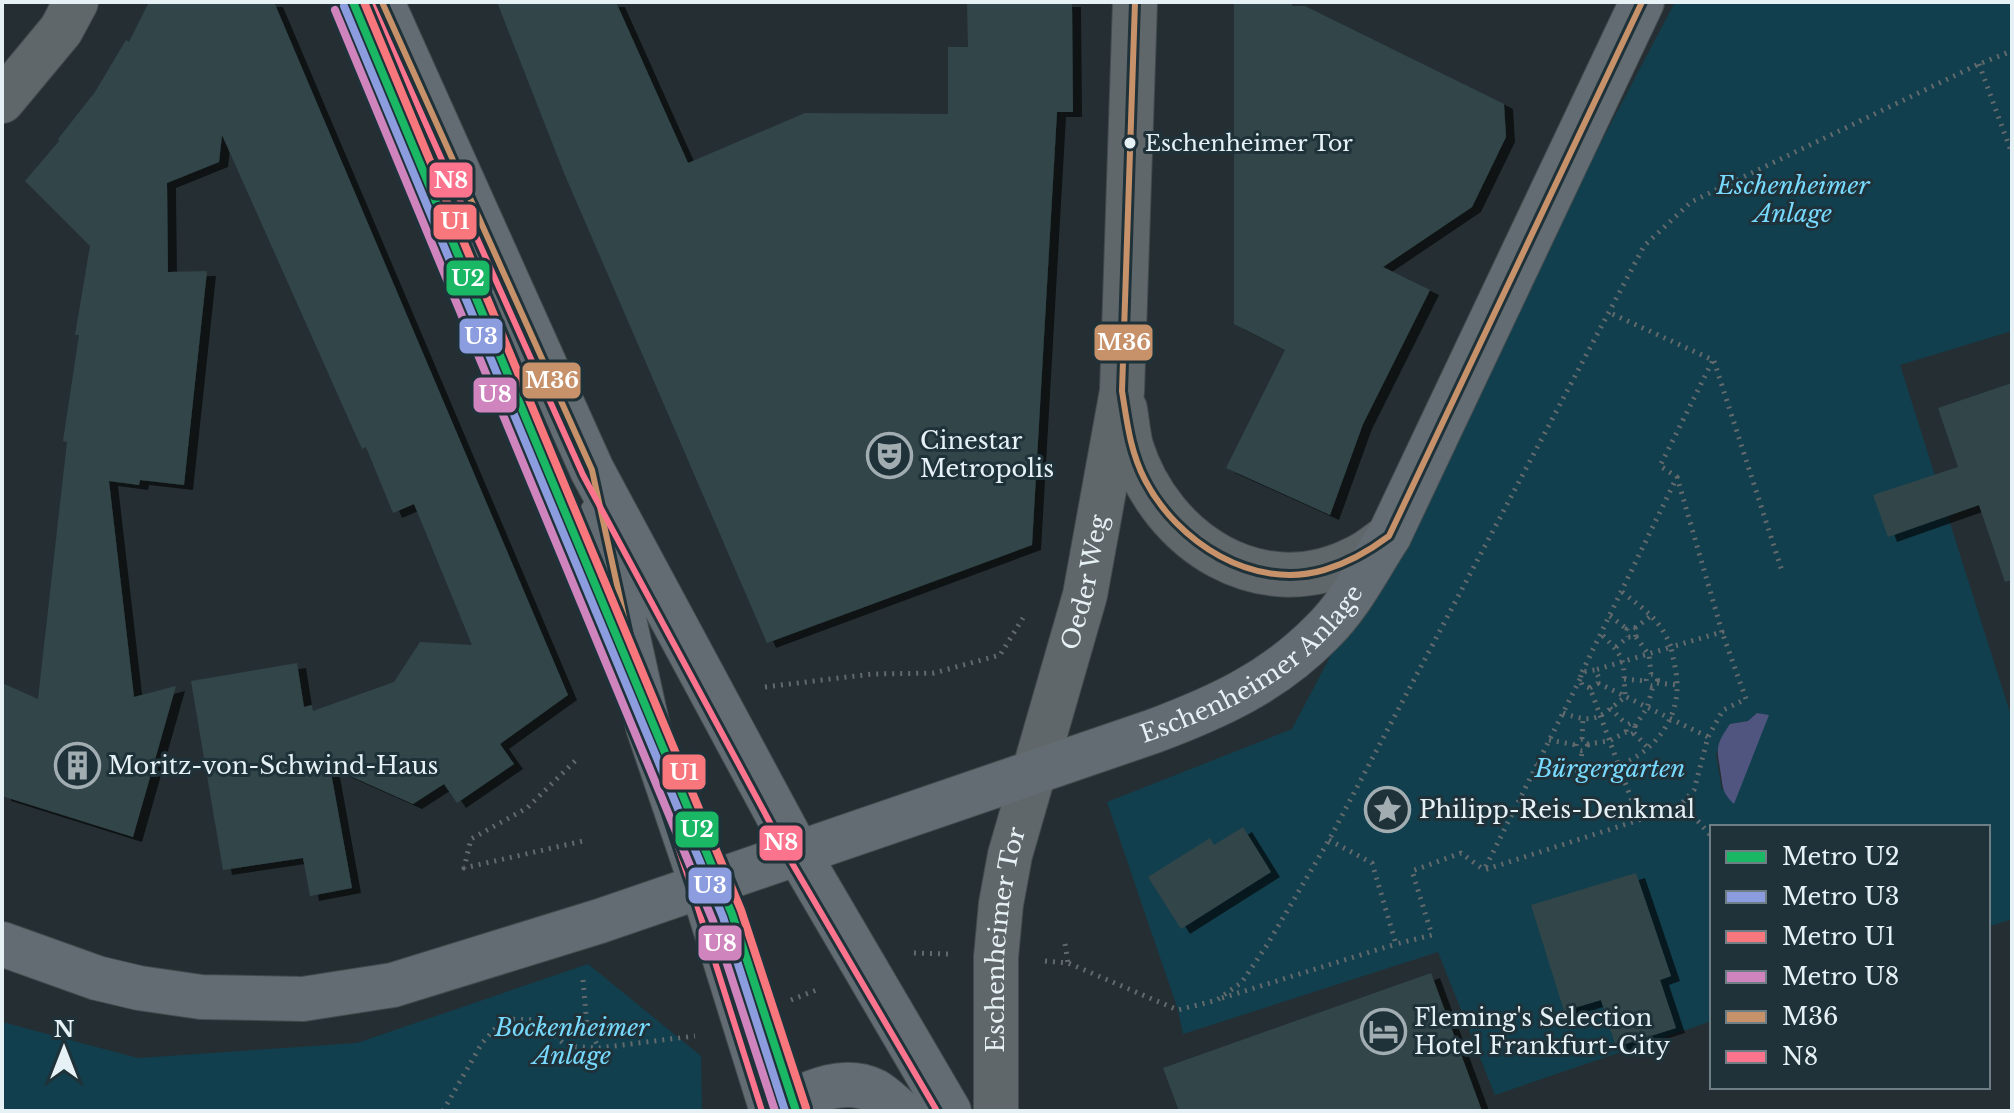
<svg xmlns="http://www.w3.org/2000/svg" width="2014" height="1113" font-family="'Libre Baskerville',serif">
	<defs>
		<filter id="shadow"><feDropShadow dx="9" dy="5" stdDeviation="0" flood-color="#0009"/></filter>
	</defs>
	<rect width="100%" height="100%" fill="#252f33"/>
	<g fill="#113f4e" fill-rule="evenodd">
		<path d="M1675,2H2012V331L1900,365L2012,719V919L1988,927V827H1712V1021L1495,1095L1438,952L1183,1034L1178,1010L1107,802L1292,729ZM1748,721L1722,791L1716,754L1730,724Z"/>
		<polygon points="588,964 701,1056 702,1111 2,1111 2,1022 138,1058 357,1043"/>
	</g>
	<path fill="#50557f" d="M1757,713L1769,715L1734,804C1723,793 1723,789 1721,775C1717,748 1714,747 1730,724L1748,721Z"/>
	<g fill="#314548" filter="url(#shadow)">
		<polygon points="149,2 274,2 568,695 500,744 514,764 457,803 444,784 413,804 330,767 352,888 310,896 303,858 223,870 191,681 297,663 304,707 312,705 313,711 394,682 420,642 472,645 414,504 393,513 366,447 362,449 222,135 219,162 167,183 168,272 207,271 184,485 140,480 139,485 109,481 134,697 176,686 133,837 2,796 2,683 38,699 67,442 63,441 79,335 75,335 90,246 25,181 59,141 58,139 95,92 126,40 129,42"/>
		<polygon points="497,2 616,2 688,163 805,113 948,114 948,47 968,47 967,2 1072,2 1073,112 1057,112 1032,545 767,643 564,173"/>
		<polygon points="1234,2 1292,2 1292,6 1305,6 1504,104 1506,137 1472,207 1383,267 1430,290 1363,424 1330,515 1226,468 1285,350 1234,324"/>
		<polygon points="2012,383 2012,580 2005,582 1979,505 1888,537 1873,495 1958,467 1938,408"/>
		<polygon points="1243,827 1271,872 1181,929 1148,877 1210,838 1214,845"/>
		<polygon points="1636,873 1671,976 1660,980 1676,1028 1616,1047 1601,1000 1564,1011 1531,905"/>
		<polygon points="1431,973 1482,1111 1179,1111 1163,1068"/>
	</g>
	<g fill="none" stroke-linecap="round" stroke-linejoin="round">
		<defs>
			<g id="minor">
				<polyline points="2,101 61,30 76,2"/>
				<path d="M1125,409C1127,421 1128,434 1131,446C1161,542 1262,608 1358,557C1369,552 1379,543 1389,536"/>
				<path id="s1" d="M996,1111V957L1001,904L1010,855L1085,595L1122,391L1135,2"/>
			</g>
			<g id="major">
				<polyline points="382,2 592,470 798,853 949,1111"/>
				<polyline points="601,516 648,727 702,886 772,1111"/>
				<path id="s2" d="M2,944L97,978L139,988L201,997L303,999L393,985L600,921L1154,731C1218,707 1273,682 1322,632C1350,605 1368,568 1389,536L1642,2"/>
				<path d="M772,1110C804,1096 840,1074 875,1091C884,1096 892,1105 900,1111"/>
			</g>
		</defs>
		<use href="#minor" stroke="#424b4e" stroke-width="46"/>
		<use href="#major" stroke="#424b4e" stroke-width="46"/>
		<g stroke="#626a6d" stroke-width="5" stroke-dasharray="2 6" stroke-linecap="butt">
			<polyline points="1979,64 2012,154"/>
			<polyline points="1714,361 1783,574"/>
			<path d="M1622,592C1645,610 1660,619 1671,647L1722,632L1677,477"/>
			<polyline points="1610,616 1627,629"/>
			<polyline points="1635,628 1652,615"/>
			<polyline points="1636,637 1649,655 1651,674"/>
			<polyline points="1616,647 1628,637 1636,637 1635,628 1627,629 1628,637"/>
			<polyline points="1582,672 1677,477 1660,466 1713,360 1608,312"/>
			<circle cx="1652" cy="680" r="5.5"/>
			<polyline points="1580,679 1484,870 1639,820 1682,803 1694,790 1708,737 1723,710 1746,699 1722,632"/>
			<polyline points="1624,679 1646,681"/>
			<polyline points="1598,683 1708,737"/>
			<polyline points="1657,683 1678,685"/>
			<polyline points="765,687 872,674 934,673 1000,655 1023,618"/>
			<polyline points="1590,688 1598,683 1599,678 1595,670 1582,672 1580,679 1582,685 1590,688 1639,820"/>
			<polyline points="1610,708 1627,725"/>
			<path d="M1563,713C1597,725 1599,717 1625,697C1623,663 1628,659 1601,634"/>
			<polyline points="1635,726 1647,708 1653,686"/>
			<polyline points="1634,733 1649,749"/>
			<polyline points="1582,739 1583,720"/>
			<circle cx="1582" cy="745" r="5.5"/>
			<polyline points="1549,740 1576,745"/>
			<polyline points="1587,744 1609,741 1626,732 1630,735 1634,733 1635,726 1631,723 1627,725 1626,732"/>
			<polyline points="575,761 527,808 471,839 464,868 583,841"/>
			<path d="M1536,764C1550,767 1565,771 1579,772C1628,775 1679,736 1677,684C1677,672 1673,659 1671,647L1595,670"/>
			<polyline points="1580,772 1582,751"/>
			<polyline points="1682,803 1712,837"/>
			<polyline points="1329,840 1372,863 1396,944 1432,935 1412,871 1461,853 1484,870"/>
			<polyline points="1065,944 1068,963"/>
			<polyline points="914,953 948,954"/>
			<polyline points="1045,961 1068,963 1178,1010 1217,1000 1242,982 1267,945 1329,840 1644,246 1691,202 1979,64 2012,51"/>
			<polyline points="583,980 587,1026 599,1048"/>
			<polyline points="1222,998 1396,944"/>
			<polyline points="791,1000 819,989"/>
			<polyline points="443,1111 482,1043 504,1019 538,1020 566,1046 599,1048 695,1036"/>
		</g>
		<use href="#minor" stroke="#60676a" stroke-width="44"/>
		<use href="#major" stroke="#636c72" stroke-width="44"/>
		<defs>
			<g id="bus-1">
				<polyline points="382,2 592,470 648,727 702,886 772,1111"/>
				<path d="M1135,2L1122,391C1127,422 1130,451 1145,480C1177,542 1253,591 1324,570C1348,563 1369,551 1389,536L1642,2"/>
			</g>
			<g id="bus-2">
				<polyline points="373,6 583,475 789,858 937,1111"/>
				<polyline points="606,584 639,730 692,889 762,1111"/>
			</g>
		</defs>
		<use href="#bus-1" stroke="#1f3239" stroke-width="12"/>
		<use href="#bus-2" stroke="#1f3239" stroke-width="12"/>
		<use href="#bus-1" stroke="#c7916a" stroke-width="6"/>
		<use href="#bus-2" stroke="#fc738d" stroke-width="6"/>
		<defs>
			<polyline id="metro-1" points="353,2 732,914 796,1111"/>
			<polyline id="metro-2" points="344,6 723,917 785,1111"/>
			<polyline id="metro-3" points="364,2 741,910 806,1108"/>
			<polyline id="metro-4" points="335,10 713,921 775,1111"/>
		</defs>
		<use href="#metro-1" stroke="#1f3239" stroke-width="14"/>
		<use href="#metro-2" stroke="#1f3239" stroke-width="14"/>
		<use href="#metro-3" stroke="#1f3239" stroke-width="14"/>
		<use href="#metro-4" stroke="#1f3239" stroke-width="14"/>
		<use href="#metro-1" stroke="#1ab765" stroke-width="8"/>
		<use href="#metro-2" stroke="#8b9dde" stroke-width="8"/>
		<use href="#metro-3" stroke="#f8777c" stroke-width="8"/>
		<use href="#metro-4" stroke="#cf84bd" stroke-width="8"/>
	</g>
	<defs>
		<symbol id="theatre-ring" viewBox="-11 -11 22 22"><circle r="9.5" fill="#1f3239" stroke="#a2adb2" stroke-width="1.5"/><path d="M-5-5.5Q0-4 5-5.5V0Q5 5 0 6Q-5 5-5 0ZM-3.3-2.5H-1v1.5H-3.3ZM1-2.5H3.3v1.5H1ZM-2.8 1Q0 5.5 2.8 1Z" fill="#a2adb2"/></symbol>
		<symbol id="building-ring" viewBox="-11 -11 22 22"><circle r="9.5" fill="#1f3239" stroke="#a2adb2" stroke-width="1.5"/><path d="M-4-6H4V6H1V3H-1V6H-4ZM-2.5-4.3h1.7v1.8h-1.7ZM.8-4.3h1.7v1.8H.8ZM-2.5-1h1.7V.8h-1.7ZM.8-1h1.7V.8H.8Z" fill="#a2adb2"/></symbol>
		<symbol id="sight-ring" viewBox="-11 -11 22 22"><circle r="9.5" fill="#1f3239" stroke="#a2adb2" stroke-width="1.5"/><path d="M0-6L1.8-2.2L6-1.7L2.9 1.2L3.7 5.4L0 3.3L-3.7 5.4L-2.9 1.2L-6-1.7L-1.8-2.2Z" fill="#a2adb2"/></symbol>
		<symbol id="hotel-ring" viewBox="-11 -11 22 22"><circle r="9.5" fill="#1f3239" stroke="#a2adb2" stroke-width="1.5"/><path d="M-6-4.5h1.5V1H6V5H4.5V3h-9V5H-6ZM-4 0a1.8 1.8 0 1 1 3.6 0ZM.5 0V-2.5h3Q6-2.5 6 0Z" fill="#a2adb2"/></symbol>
	</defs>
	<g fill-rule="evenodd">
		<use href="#theatre-ring" x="864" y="430" width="51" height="51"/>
		<use href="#building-ring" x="52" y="740" width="51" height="51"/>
		<use href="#sight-ring" x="1362" y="784" width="51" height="51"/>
		<use href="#hotel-ring" x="1358" y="1006" width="51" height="51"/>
	</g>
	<circle fill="#e6f1f6" stroke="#1f3239" stroke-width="3" cx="1130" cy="143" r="7"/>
	<g text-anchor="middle" stroke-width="6" stroke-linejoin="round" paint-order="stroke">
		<g font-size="22" fill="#e6f1f6" stroke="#1f3239" text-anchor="start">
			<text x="1145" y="151">Eschenheimer Tor</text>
		</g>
		<g font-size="24" font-style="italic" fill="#77d9fd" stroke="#1f3239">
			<text x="1793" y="194">Eschenheimer<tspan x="1793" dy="28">Anlage</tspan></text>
			<text x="1610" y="777">Bürgergarten</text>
			<text x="572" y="1036">Bockenheimer<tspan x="572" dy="28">Anlage</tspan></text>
		</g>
		<g font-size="24" fill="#e6f1f6" stroke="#1f3239" text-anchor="start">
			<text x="920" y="449">Cinestar<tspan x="920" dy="28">Metropolis</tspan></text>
			<text x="108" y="774">Moritz-von-Schwind-Haus</text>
			<text x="1419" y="818">Philipp-Reis-Denkmal</text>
			<text x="1414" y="1026">Fleming's Selection<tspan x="1414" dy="28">Hotel Frankfurt-City</tspan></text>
		</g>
		<g font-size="24" fill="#e6f1f6" stroke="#1f3239">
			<text dy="8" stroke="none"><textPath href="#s1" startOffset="540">Oeder Weg</textPath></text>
			<text dy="8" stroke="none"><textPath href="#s2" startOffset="1322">Eschenheimer Anlage</textPath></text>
			<text dy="8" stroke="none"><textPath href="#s1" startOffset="172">Eschenheimer Tor</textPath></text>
		</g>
	</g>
	<g stroke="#1f3239" stroke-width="3">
		<rect x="428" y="161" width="46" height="38" rx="8" fill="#fc738d"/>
		<rect x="432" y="203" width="46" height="38" rx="8" fill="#f8777c"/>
		<rect x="445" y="259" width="46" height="38" rx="8" fill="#1ab765"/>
		<rect x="458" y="317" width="46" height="38" rx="8" fill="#8b9dde"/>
		<rect x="1093" y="323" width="61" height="39" rx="8" fill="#c7916a"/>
		<rect x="521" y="361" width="61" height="39" rx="8" fill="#c7916a"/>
		<rect x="472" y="376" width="46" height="38" rx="8" fill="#cf84bd"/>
		<rect x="661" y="753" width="46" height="38" rx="8" fill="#f8777c"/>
		<rect x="674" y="810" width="46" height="39" rx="8" fill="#1ab765"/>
		<rect x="758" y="824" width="46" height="38" rx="8" fill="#fc738d"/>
		<rect x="687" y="866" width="46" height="39" rx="8" fill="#8b9dde"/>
		<rect x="697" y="924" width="46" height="38" rx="8" fill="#cf84bd"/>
	</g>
	<g font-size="22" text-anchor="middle" font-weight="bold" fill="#fff">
		<text x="451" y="188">N8</text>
		<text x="455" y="229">U1</text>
		<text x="468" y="286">U2</text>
		<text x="481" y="344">U3</text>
		<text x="1124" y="350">M36</text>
		<text x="552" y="388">M36</text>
		<text x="495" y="402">U8</text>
		<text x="684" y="780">U1</text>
		<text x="697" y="837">U2</text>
		<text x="781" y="850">N8</text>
		<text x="710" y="893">U3</text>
		<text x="720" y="951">U8</text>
	</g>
	<rect width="2014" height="1113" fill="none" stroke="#e6f1f6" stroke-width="8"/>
	<rect x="1710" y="825" width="280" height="264" fill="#1f3239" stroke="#6f7e85" stroke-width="2"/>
	<rect x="1726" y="851" width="40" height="12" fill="#1ab765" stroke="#6f7e85" stroke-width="2"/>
	<text x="1782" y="865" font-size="24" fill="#e6f1f6">Metro U2</text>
	<rect x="1726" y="891" width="40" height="12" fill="#8b9dde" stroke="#6f7e85" stroke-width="2"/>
	<text x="1782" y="905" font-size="24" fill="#e6f1f6">Metro U3</text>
	<rect x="1726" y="931" width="40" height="12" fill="#f8777c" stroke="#6f7e85" stroke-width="2"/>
	<text x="1782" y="945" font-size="24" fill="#e6f1f6">Metro U1</text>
	<rect x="1726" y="971" width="40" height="12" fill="#cf84bd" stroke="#6f7e85" stroke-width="2"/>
	<text x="1782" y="985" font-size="24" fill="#e6f1f6">Metro U8</text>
	<rect x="1726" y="1011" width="40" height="12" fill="#c7916a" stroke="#6f7e85" stroke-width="2"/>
	<text x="1782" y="1025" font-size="24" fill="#e6f1f6">M36</text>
	<rect x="1726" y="1051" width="40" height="12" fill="#fc738d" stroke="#6f7e85" stroke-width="2"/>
	<text x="1782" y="1065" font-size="24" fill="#e6f1f6">N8</text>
	<g transform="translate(64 1049)" stroke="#1f3239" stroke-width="6" paint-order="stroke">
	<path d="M0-6L14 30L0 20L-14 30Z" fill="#e6f1f6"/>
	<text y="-12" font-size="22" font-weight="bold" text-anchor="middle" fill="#e6f1f6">N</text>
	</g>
</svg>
